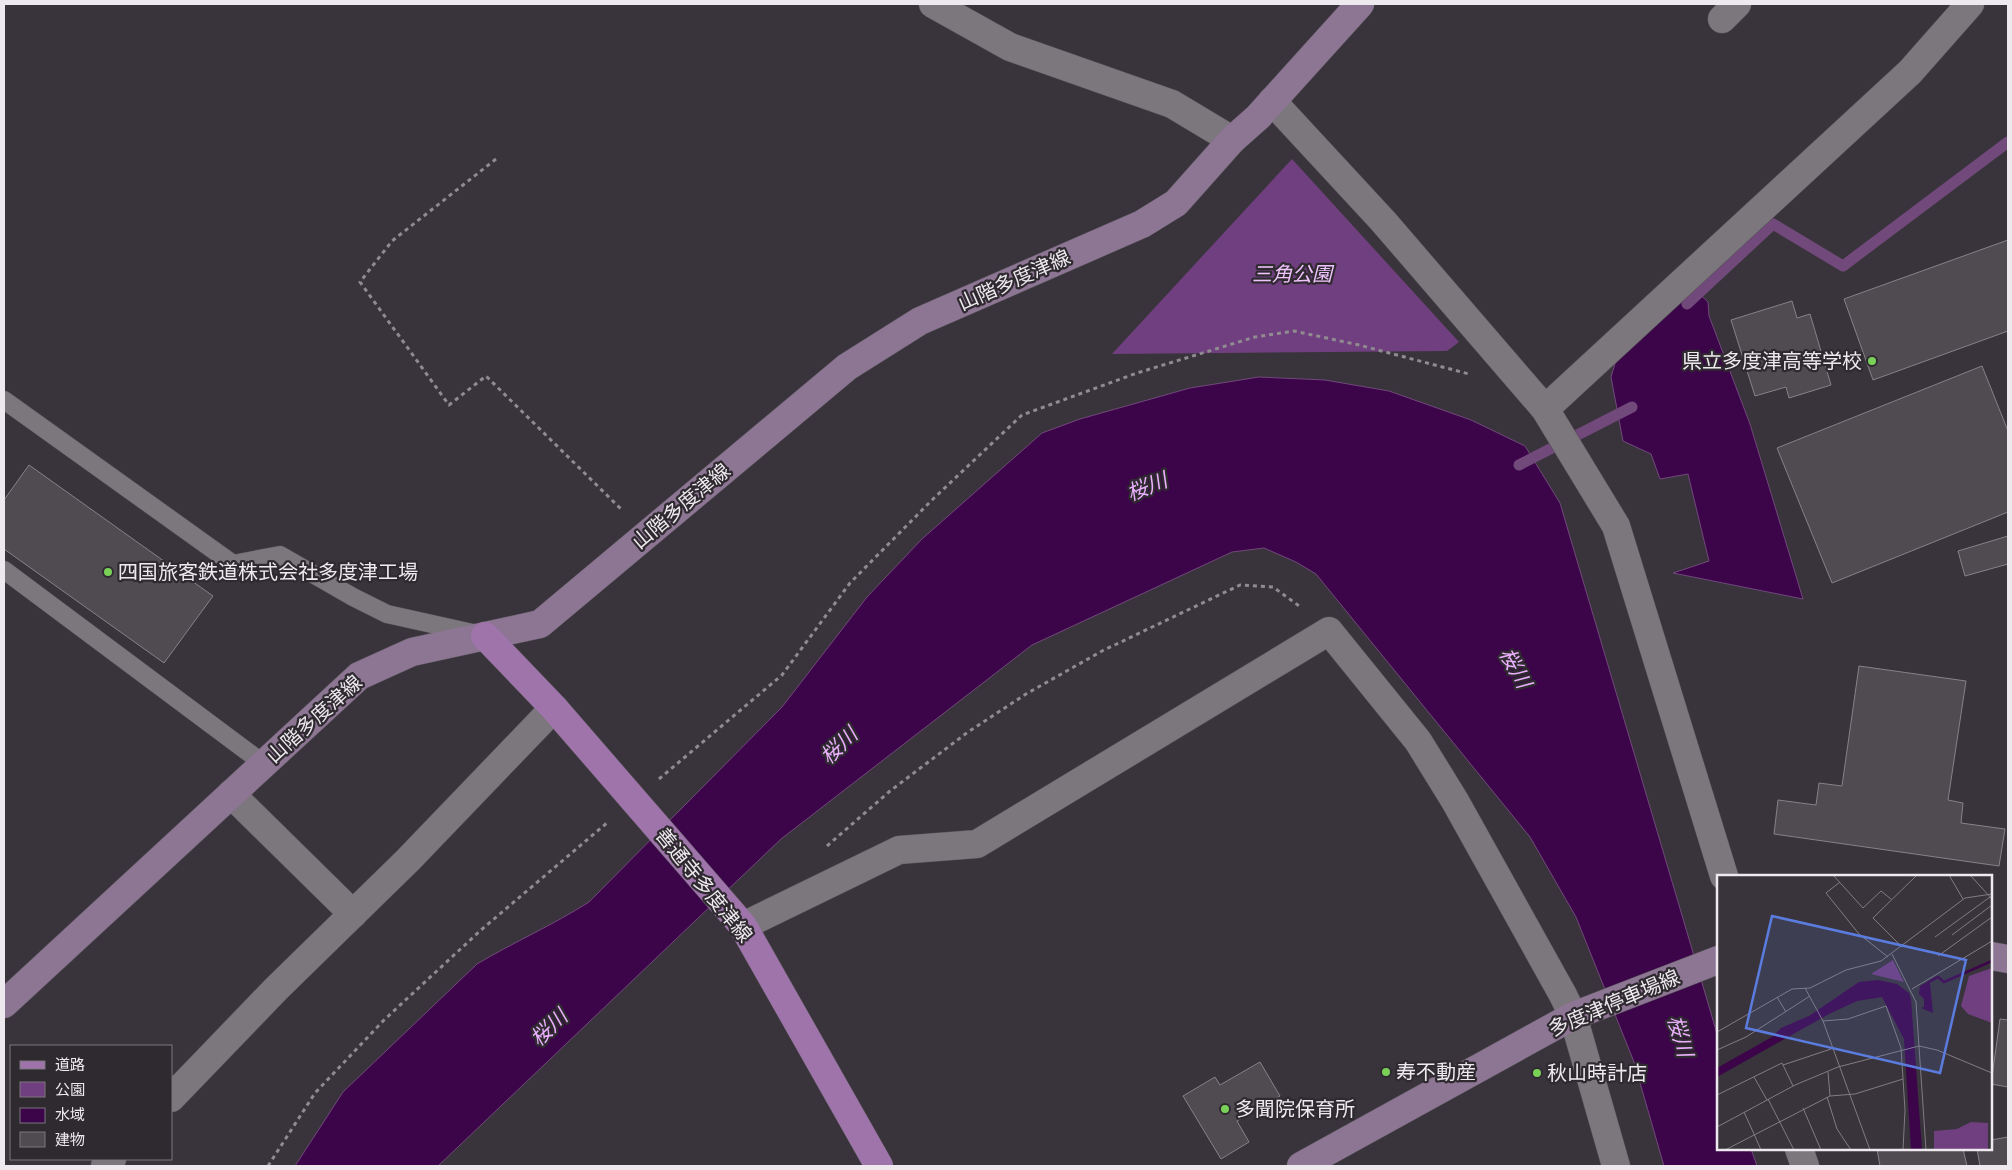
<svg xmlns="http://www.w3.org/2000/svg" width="2012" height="1170" font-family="'Zilla Slab','Noto Sans JP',serif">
	<rect width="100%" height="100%" fill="#39343b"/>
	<polygon fill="#703f7f" points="1292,159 1459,342 1447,351 1112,354"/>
	<g fill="#3c054a" stroke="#71497b">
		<polygon points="1692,287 1708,302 1709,316 1750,424 1803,599 1673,573 1709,561 1688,474 1660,479 1651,454 1623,441 1611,377 1618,354"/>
		<path d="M1259,377L1325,380L1389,391L1471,420L1525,446L1560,503L1718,1037V1149H1751L1757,1166H1664L1634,1062L1576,917L1530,837L1316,574L1296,562L1264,548L1232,552L1032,645L781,839L438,1166H295L343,1092L477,964C514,942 553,925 589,902L782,707L867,597L922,539L1042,433L1080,419L1190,388Z"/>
	</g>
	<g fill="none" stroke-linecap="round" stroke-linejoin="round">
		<g stroke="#71497b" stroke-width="11">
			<polyline points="1687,304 1773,224 1843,266 2008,142"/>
			<polyline points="1519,465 1632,407"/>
		</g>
	</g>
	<g fill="#504a51" stroke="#878188">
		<polygon points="2008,240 2008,331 1873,380 1844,299"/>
		<polygon points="1792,301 1797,318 1810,314 1831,385 1789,398 1786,387 1755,396 1731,320"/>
		<polygon points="1982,366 2008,431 2008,512 1832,583 1777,448"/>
		<polygon points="29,465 213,596 164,663 4,549 4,500"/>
		<polygon points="2008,536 2008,564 1965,576 1958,551"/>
		<polygon points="1859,666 1966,681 1948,800 1963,803 1961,823 2005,829 1999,866 1774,834 1778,800 1816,805 1819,783 1842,786"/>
		<polygon points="2000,1019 2008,1020 2008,1087 1991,1084"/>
		<polygon points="1260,1062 1280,1096 1237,1121 1249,1142 1221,1159 1183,1096 1215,1077 1220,1085"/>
		<polygon points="2008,1137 2008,1166 1980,1166 1977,1149 1991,1149 1991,1140"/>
		<polygon points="1877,1149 1963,1149 1967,1166 1880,1166"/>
	</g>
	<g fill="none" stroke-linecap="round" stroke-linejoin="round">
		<defs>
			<g id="service">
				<polyline points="4,400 233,564 280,555 353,597 387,614 477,634"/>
				<polyline points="4,570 264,764"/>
			</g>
			<g id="minor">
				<polyline points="933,4 1010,47 1172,104 1232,140"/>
				<polyline points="1722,19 1737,4"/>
				<polyline points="1272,101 1383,221 1545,409 1616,526 1724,876"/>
				<polyline points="1545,409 1910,72 1970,4"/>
				<polyline points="231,794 353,914"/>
				<polyline points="743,926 899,850 977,844 1329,631 1418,741 1455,801 1563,995 1573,1016 1616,1166"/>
				<polyline points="171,1098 276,989 408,860 554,708"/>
				<polyline points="1799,1149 1805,1166"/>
				<polyline points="105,1166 112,1159"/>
			</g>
			<g id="secondary">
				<polyline points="1991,956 2008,959"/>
				<polyline points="4,1004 359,676 412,652 540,624 847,367 920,321 1142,224 1176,203 1232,140 1258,117 1360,4"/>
				<polyline points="1301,1166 1573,1016 1718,960"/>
			</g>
			<polyline id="primary" points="485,636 554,708 743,926 879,1166"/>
		</defs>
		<use href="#service" stroke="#555157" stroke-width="19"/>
		<use href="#minor" stroke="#555157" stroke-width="29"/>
		<use href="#secondary" stroke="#555157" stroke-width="29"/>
		<use href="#primary" stroke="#555157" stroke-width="29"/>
		<g stroke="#908b91" stroke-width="3" stroke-dasharray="4 4" stroke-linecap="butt">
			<polyline points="496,159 392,241 360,282 449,405 486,376 623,511"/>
			<polyline points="659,779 782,675 850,583 933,499 1022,415 1137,373 1255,337 1294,331 1359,345 1469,374"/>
			<polyline points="827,846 890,791 968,732 1026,694 1102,651 1240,585 1273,587 1302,608"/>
			<polyline points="268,1166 315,1093 384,1020 481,930 608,822"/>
		</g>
		<use href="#service" stroke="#7c767d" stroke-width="18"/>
		<use href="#minor" stroke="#7c767d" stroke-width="28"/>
		<use href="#secondary" stroke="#8d7594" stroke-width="28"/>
		<use href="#primary" stroke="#9e74aa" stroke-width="28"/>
	</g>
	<g fill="#79d158" stroke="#2f2a30" stroke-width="2">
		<circle cx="1872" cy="361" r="5"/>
		<circle cx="108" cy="572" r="5"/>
		<circle cx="1386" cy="1072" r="5"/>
		<circle cx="1537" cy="1073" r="5"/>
		<circle cx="1225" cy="1109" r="5"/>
	</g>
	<g text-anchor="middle" stroke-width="4.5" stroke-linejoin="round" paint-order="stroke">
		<g font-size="20" font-style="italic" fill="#efc3fc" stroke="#2f2a30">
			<text x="1292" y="281">三角公園</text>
		</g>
		<g font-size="20" fill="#ede9ee" stroke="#2f2a30">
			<text transform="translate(1014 280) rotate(-24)" y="7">山階多度津線</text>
			<text transform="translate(681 506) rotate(-40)" y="7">山階多度津線</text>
			<text transform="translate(314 719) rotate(-42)" y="7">山階多度津線</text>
			<text transform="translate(704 885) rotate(51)" y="7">善通寺多度津線</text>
			<text transform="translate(1614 1003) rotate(-23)" y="7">多度津停車場線</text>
		</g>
		<g font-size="20" fill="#ede9ee" stroke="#2f2a30" text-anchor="start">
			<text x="1862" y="368" text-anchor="end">県立多度津高等学校</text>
			<text x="118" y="579">四国旅客鉄道株式会社多度津工場</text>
			<text x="1396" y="1079">寿不動産</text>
			<text x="1547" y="1080">秋山時計店</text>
			<text x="1235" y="1116">多聞院保育所</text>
		</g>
		<g font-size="21" font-style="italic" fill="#eab0fc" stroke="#2f2a30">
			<text transform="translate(1147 487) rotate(-22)" y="7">桜川</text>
			<text transform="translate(1515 668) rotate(61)" y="7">桜川</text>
			<text transform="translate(839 746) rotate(-44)" y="7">桜川</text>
			<text transform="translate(549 1028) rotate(-44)" y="7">桜川</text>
			<text transform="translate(1680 1036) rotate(74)" y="7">桜川</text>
		</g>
	</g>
	<g transform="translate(1717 875)">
		<rect width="275" height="275" fill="#39343b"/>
		<path d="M176,85L187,107L154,99ZM275,93V148L251,139L244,131L252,101ZM254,247L271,248V275H217V256L240,254Z" fill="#703f7f"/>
		<path d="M161,105L180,109L192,118L194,124L205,275H194L187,164L165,122L140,126L112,139L0,202V193L55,162L64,153L92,141L142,107ZM212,106L213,108L216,138L204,133L207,132V124L202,119L203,111Z" fill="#3c054a"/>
		<path fill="none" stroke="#3c054a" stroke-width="2.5" d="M212,107L221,102L227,107L275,86"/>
		<path fill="none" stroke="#817c83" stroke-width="1" d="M116,0L146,33L164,16L174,24M232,0L246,24M253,0L275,24M123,7L109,18L142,59L171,82M235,60L275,30M218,62L273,22M185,72L156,43L200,0M175,79L199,127L209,275M221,81L275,42M88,113L106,146L153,275M195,114L275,66M60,122L69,137M106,146L131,144L169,131L184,173L188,235L186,275M0,157L75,114L93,113L129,95L164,86L248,23L275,19M0,175L29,162L93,121M66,190L76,211M121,192L202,171L220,175L275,198M111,197L113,221M37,202L50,225M0,220L65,188L66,190L114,174M110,222L120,254L134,275M51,224L77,275M86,233L104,275M27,237L37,259M0,252L78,210L121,192M37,259L44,275M8,275L113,221L138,219L186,204"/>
		<path fill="#5b7cdf" fill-opacity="0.15" stroke="#5b7cdf" stroke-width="2.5" d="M55,41L249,85L223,198L29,153Z"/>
		<rect width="275" height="275" fill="none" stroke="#ede9ee" stroke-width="2.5"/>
	</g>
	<rect width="2012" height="1170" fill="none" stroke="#ede9ee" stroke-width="10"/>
	<rect x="10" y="1045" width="162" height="115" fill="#2f2a30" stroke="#7b767c"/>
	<rect x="20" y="1061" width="25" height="8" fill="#9e74aa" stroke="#7b767c"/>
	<text x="55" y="1070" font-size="15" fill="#ede9ee">道路</text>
	<rect x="20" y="1082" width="25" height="15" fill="#703f7f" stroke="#7b767c"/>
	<text x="55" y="1095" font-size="15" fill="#ede9ee">公園</text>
	<rect x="20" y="1108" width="25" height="15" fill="#3c054a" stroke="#7b767c"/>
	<text x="55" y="1120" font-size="15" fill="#ede9ee">水域</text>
	<rect x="20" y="1132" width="25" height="15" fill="#504a51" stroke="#7b767c"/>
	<text x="55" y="1145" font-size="15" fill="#ede9ee">建物</text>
</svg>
